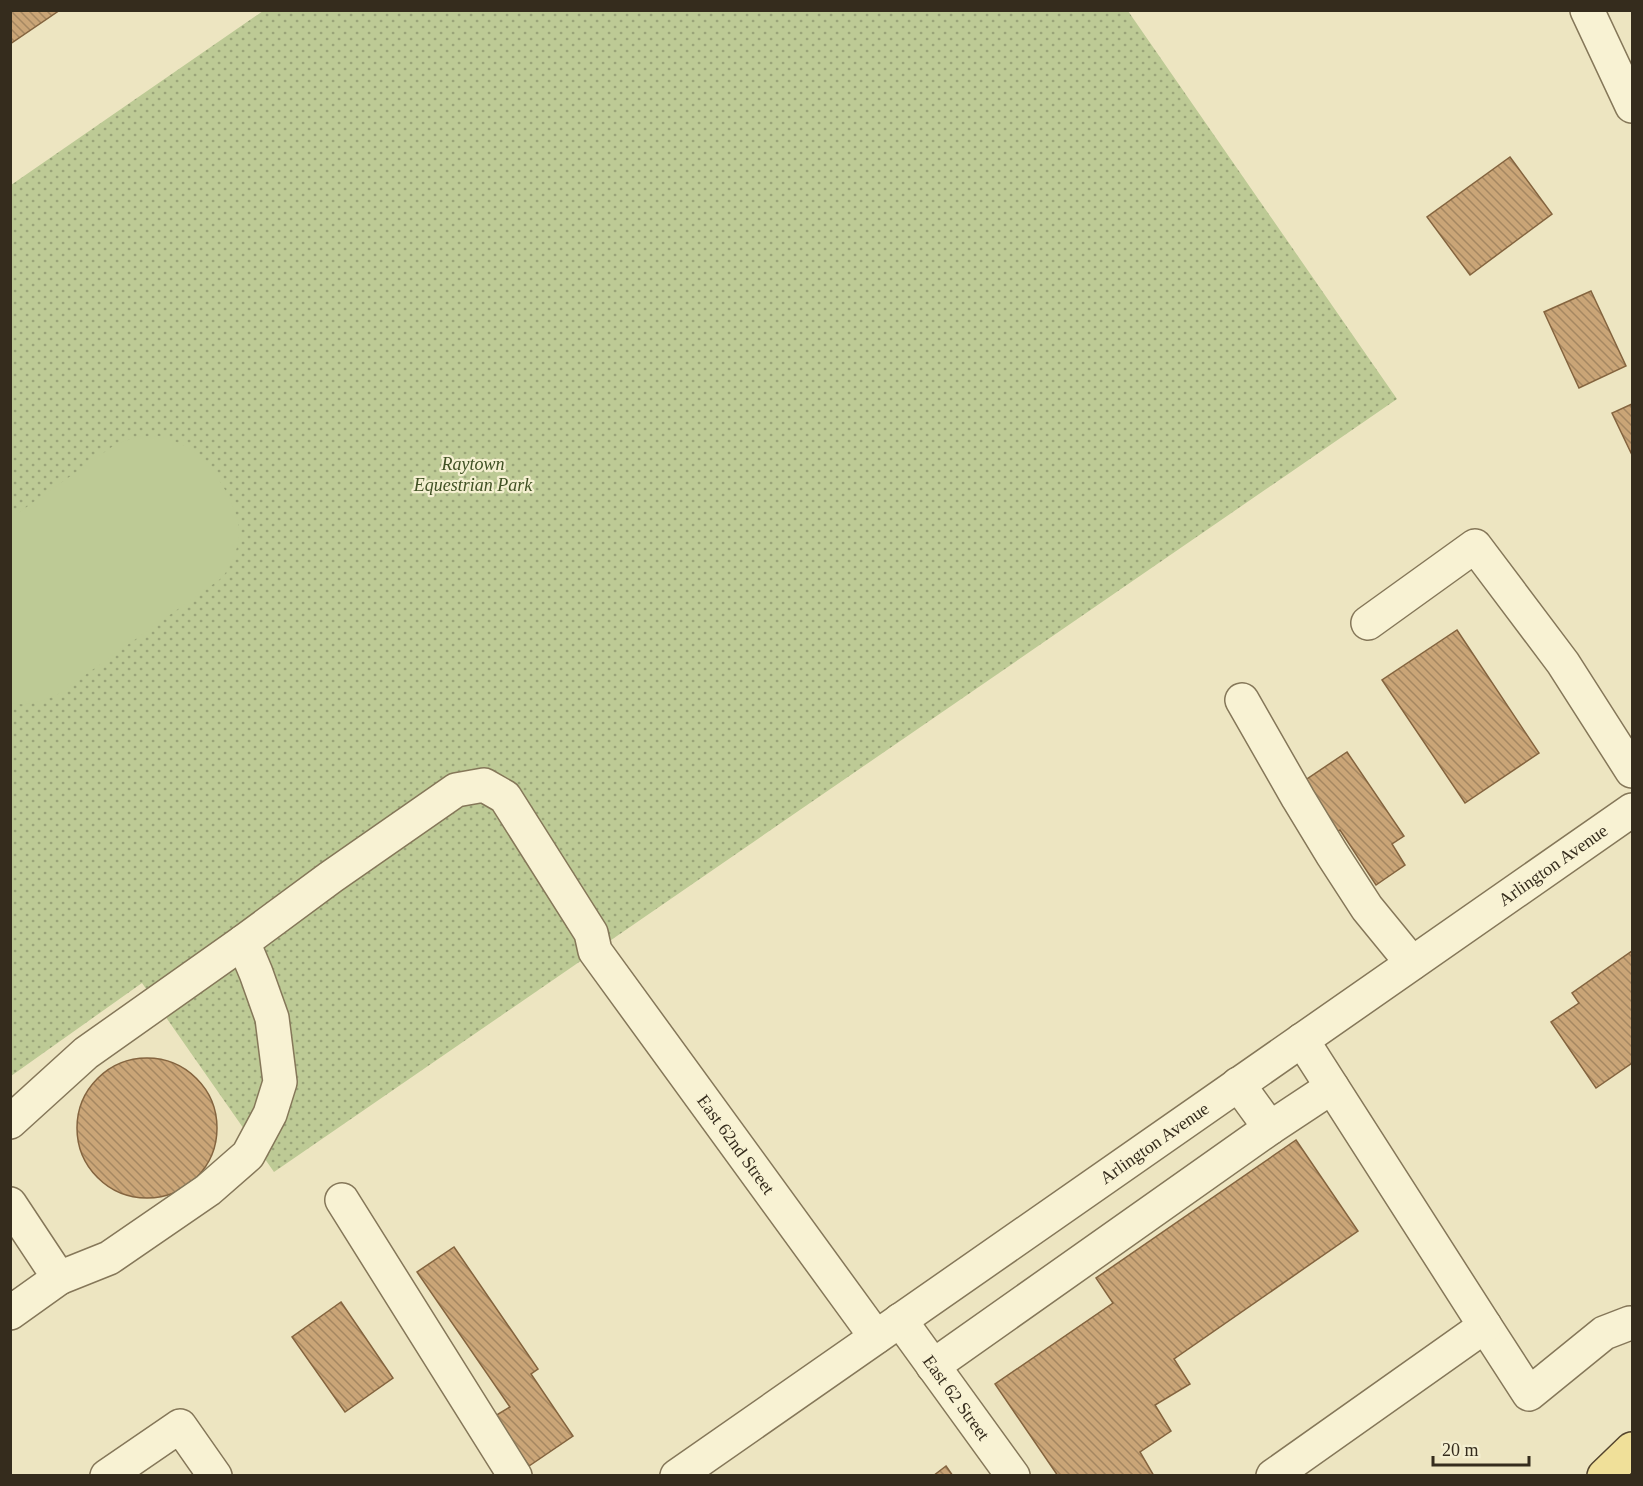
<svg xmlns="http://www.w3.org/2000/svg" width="1643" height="1486" font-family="'Times New Roman',serif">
	<defs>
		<pattern id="grass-dots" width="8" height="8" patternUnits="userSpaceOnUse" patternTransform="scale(1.5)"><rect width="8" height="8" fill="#bdca95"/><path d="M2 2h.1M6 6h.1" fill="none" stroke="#9aa479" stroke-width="1.8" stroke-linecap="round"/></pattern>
		<pattern id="building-back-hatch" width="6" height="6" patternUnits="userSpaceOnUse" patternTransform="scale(1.5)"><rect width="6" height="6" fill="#caa577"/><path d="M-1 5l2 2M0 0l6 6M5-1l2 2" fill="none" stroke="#a58761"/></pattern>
	</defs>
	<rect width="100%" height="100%" fill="#ede5c1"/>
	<polygon fill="url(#grass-dots)" points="263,11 1128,11 1397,399 274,1172 142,983 11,1076 11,185"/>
	<path fill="#bdca95" d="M158,436C173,440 188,446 199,456C218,473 241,511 239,537C238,548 232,563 226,572C223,578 215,583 209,587L57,695C42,701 27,707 11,703V518L116,444L137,437Z"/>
	<g fill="url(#building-back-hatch)" stroke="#84643f" stroke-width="1.5">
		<polygon points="10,10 60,10 10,44"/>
		<polygon points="1510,157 1552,214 1470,275 1427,217"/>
		<polygon points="1591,291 1626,366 1579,388 1544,312"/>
		<polygon points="1632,404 1632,455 1612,413"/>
		<polygon points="1457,630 1539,753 1465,803 1382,680"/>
		<polygon points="1347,752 1404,836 1392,844 1405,865 1376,885 1340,830 1331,835 1298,785"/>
		<polygon points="1632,951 1632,1063 1596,1088 1551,1022 1579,1003 1572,993"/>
		<circle cx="147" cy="1128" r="70"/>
		<polygon points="1296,1140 1358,1231 1174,1359 1190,1384 1155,1405 1171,1431 1140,1452 1154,1476 1058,1476 995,1384 1113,1303 1096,1278"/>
		<polygon points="454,1247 538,1369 531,1374 573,1436 529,1466 495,1416 510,1407 417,1272"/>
		<polygon points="341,1302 393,1378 345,1412 292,1337"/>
		<polygon points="946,1466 953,1476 933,1476"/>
	</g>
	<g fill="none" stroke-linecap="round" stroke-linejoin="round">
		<defs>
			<g id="minor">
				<polyline points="1587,10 1632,106"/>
				<polyline points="1368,623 1475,546 1563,663 1632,771"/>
				<polyline points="1242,700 1298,798 1332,854 1367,908 1412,963"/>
				<polyline points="1238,1084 1270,1128 1332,1087"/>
				<path id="s1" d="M10,1122L86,1053L243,942L331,877L456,790L484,785L505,797L591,933L595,951L876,1337"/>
				<polyline points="342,1200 515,1476"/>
				<polyline points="10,1204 59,1278 10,1313"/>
				<polyline points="59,1278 109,1258 208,1190 248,1155 270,1114 280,1082 272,1018 256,973 243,942"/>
				<path id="s2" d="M900,1320L1013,1476"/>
				<polyline points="1485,1326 1529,1394 1604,1333 1630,1323 1632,1324"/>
				<polyline points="933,1366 1270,1128"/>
				<polyline points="107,1476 180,1426 215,1476"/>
				<path id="s3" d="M677,1476L1632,810"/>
				<polyline points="1273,1476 1485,1326 1302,1040"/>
			</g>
			<polyline id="major" points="1604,1476 1632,1449"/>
		</defs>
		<use href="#minor" stroke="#857759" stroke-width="36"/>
		<use href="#major" stroke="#53442d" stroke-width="36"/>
		<use href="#minor" stroke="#f8f2d3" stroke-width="33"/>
		<use href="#major" stroke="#f0e099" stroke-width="33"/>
	</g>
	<g text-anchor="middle" stroke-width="4.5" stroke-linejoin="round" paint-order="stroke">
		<g font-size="18" font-style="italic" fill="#405124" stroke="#f4efd0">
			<text x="473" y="470">Raytown<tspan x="473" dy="21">Equestrian Park</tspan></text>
		</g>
		<g font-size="18" fill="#352c1d" stroke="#f4efd0">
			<text dy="6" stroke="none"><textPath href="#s3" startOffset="1068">Arlington Avenue</textPath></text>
			<text dy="6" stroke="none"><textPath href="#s3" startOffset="582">Arlington Avenue</textPath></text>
			<text dy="6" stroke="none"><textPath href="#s1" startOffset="1028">East 62nd Street</textPath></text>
			<text dy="6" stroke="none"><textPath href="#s2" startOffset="96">East 62 Street</textPath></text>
		</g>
	</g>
	<rect width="1643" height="1486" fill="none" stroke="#352c1d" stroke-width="24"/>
	<path d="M1433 1456v9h96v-9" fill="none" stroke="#352c1d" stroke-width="3"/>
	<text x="1442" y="1456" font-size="18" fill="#352c1d" stroke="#f4efd0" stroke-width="4.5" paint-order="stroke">20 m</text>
</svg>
